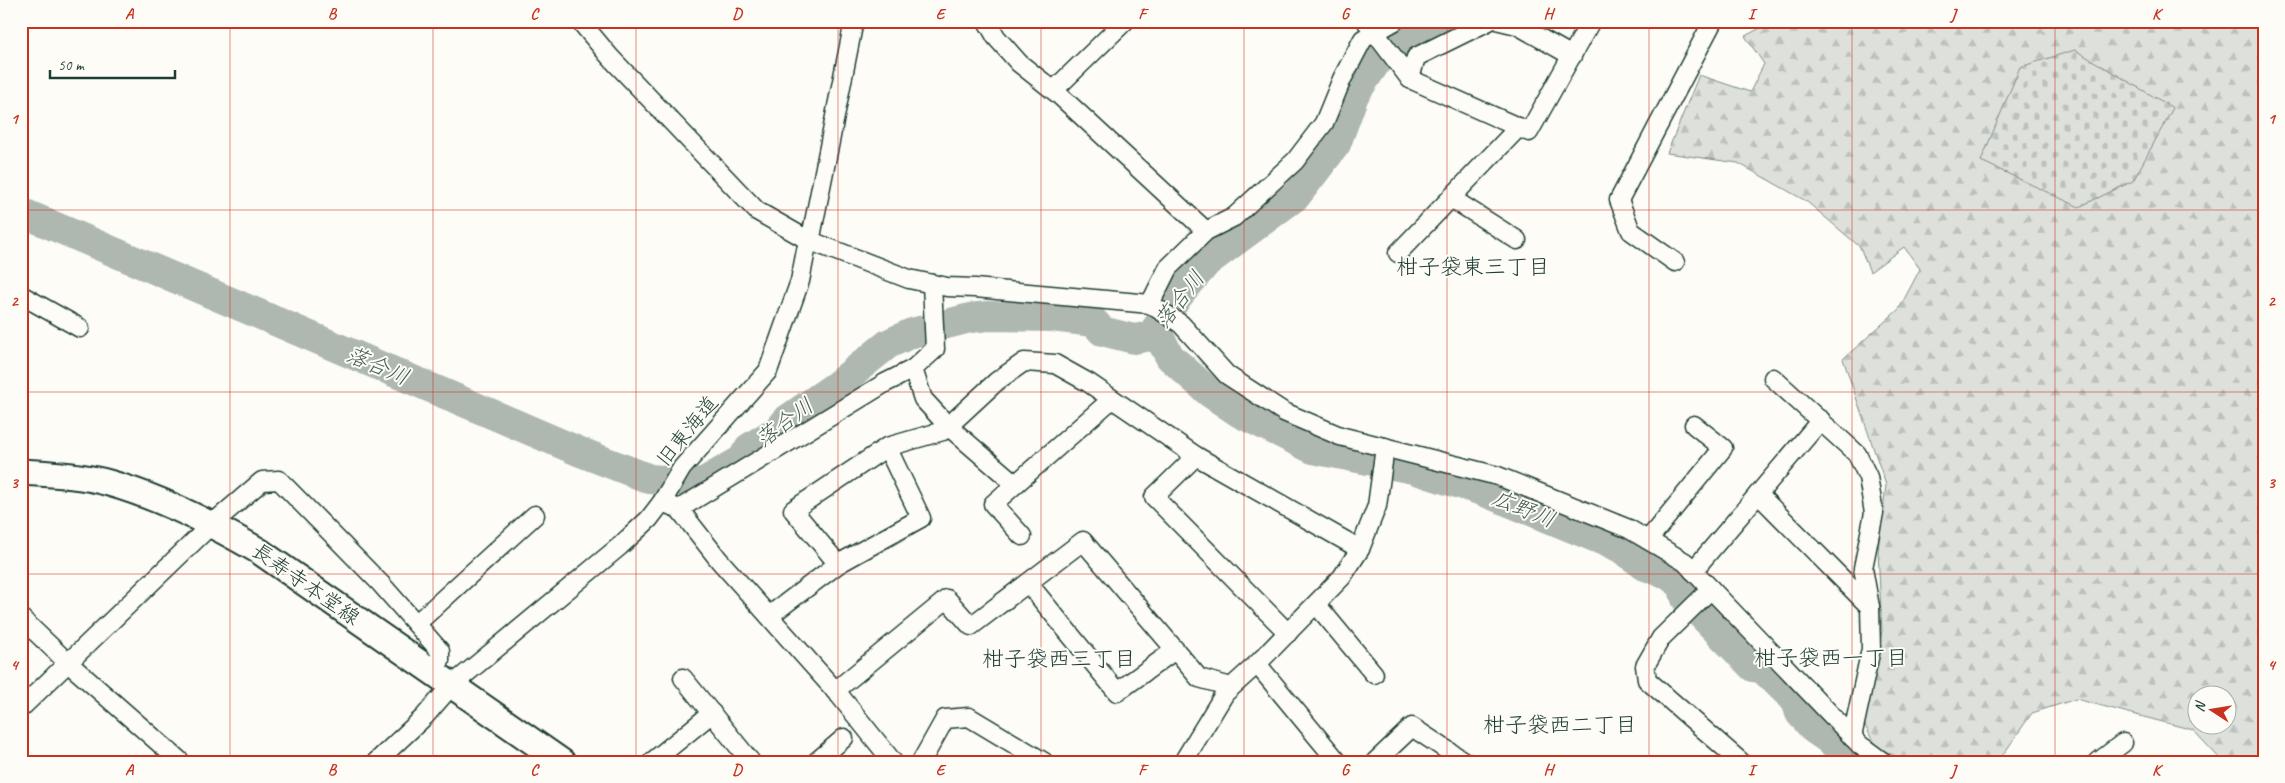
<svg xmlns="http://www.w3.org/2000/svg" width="2285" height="783" font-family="Caveat,'Klee One',sans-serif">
	<defs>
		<pattern id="forest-firs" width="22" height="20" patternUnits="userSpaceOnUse" patternTransform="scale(1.25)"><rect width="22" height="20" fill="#dde0db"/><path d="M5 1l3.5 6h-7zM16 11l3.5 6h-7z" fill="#bdc1bd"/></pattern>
		<pattern id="cemetery-stones" width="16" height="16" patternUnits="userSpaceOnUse" patternTransform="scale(1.25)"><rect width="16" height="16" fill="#dde0db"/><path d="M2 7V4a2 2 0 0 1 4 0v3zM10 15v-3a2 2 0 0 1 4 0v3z" fill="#bdc1bd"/></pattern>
	</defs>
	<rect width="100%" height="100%" fill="#fdfcf7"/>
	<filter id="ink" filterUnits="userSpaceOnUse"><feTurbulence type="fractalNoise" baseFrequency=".02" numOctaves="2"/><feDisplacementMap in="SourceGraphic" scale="10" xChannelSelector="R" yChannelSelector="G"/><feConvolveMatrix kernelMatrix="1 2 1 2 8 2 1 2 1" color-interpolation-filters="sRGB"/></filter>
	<g filter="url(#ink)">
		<path fill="url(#forest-firs)" stroke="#7e8e88" fill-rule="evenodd" d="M1774,21H2264V762H2223L2193,730L2076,699L2032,713L1998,762H1908L1875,746L1863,721L1882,631L1878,551L1886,485L1843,359L1899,309L1920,269L1904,247L1870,272L1860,247L1806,201L1738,163L1667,153L1699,75L1750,92L1764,64L1745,36ZM2198,696H2228V726H2198Z"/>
		<polygon fill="url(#cemetery-stones)" stroke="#7e8e88" points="2075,50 2173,108 2133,181 2079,207 1981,161 2020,67"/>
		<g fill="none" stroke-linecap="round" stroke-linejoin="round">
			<g stroke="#aeb8b1" stroke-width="30">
				<polyline points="21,212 578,451 650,479 702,483 742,460 749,448 778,430 785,421 837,385 888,344 912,333 970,318 988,316 1052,317 1094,322 1102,331 1134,339 1151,336 1179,295 1207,262 1296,196 1336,144 1354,95 1383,52 1437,21"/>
				<polyline points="1151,336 1161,340 1170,357 1209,392 1240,413 1313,449 1413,469 1485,492 1619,547 1645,566 1667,574 1682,585 1686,599 1753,667 1762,668 1796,701 1800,713 1815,730 1831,741 1837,749 1842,762"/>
			</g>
			<defs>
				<g id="street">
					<polyline points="580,21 610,57 757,211 808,240 909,279 947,287 975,288 1150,304 1181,324 1227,375 1284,412 1340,436 1498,476 1629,529 1685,562 1860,745 1883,762"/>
					<polyline points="987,21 996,37 1019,63 1058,94 1206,231"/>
					<polyline points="1366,21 1410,79 1529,132 1591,21"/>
					<polyline points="1500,21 1517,25 1572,56"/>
					<polyline points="1410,79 1416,57 1489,21"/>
					<polyline points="1054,90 1125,21"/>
					<polyline points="1451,198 1517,240"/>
					<polyline points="1398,253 1519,127"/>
					<polyline points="1675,262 1631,231 1619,200 1713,21"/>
					<polyline points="932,284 935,349 913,369 923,399 948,426 1015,484"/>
					<polyline points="21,295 80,328"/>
					<polyline points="1150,304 1168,268 1206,231 1234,217 1295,161 1324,123 1342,79 1363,39 1395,21"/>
					<polyline points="1773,378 1857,454 1868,477 1874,513 1863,568 1870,607 1871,649 1852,737"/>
					<polyline points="1196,456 1154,497 1288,633"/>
					<polyline points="1758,494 1870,607"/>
					<polyline points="662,502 679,509 719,560 840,696 893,762"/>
					<polyline points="679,509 885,383 913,369"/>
					<polyline points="1022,536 993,504 1112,399"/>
					<polyline points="1648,540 1723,448 1694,425"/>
					<polyline points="838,564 793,510 887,447 943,431 997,381 1024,362 1055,364 1089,383 1196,456 1360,549"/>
					<polyline points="1693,571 1821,420"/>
					<polyline points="1028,583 1117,692 1175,650"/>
					<polyline points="1711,589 1661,638 1645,666 1647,680 1741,762"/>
					<polyline points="1316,604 1374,674"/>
					<polyline points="769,616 838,564 921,518 887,447"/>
					<polyline points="21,618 67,662 181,762"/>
					<polyline points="416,624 535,515"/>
					<polyline points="1257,664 1338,762"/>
					<polyline points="683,678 751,762"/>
					<polyline points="835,691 947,599 971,626 1083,541 1199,678 1231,687"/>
					<polyline points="21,708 212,524 262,481 279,480 381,584 440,651 440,661 432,672"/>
					<polyline points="376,762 424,717 451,686 620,546 649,519 662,502 682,468 768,371 800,281 808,240 811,237 854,21"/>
					<polyline points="652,762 712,713"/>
					<polyline points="816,762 844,738"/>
					<polyline points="921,762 945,719 969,717 1044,762"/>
					<polyline points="1183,762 1225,693 1257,664 1342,577 1360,549 1377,506 1385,447"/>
					<polyline points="1375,762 1412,727 1465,762"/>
					<polyline points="2098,762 2123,743"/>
				</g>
				<path id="secondary" d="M21,472C50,474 81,475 109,483C162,498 211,523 259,551L562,762"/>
			</defs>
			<use href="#street" stroke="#1f3d34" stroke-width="21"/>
			<use href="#secondary" stroke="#1f3d34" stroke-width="29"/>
			<use href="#street" stroke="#fdfcf7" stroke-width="18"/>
			<use href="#secondary" stroke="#fdfcf7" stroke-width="25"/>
		</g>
	</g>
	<path fill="none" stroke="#c8321e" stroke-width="1" stroke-opacity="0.55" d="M230,21V762M433,21V762M636,21V762M838,21V762M1041,21V762M1244,21V762M1447,21V762M1649,21V762M1852,21V762M2055,21V762M21,210H2264M21,392H2264M21,574H2264"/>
	<g text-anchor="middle" stroke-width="4" stroke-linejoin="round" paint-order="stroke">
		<g font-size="21" fill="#1f3d34" stroke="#fdfcf7">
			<text transform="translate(687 431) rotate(-51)" y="7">旧東海道</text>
			<text transform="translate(306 584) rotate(35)" y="7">長寿寺本堂線</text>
		</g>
		<g font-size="22" fill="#1f3d34" stroke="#fdfcf7">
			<text x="1473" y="274">柑子袋東三丁目</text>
			<text x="1831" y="665">柑子袋西一丁目</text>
			<text x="1059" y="666">柑子袋西三丁目</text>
			<text x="1560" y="732">柑子袋西二丁目</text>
		</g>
		<g font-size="22" font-style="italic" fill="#435c53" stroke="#fdfcf7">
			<text transform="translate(1179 299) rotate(-52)" y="8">落合川</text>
			<text transform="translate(378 365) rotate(23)" y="8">落合川</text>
			<text transform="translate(784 422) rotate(-37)" y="8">落合川</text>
			<text transform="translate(1524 508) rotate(22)" y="8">広野川</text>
		</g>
	</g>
	<rect width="2285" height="783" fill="none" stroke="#fdfcf7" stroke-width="55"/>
	<g transform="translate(2212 710) rotate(282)"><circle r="24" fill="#fdfcf7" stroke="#a4b0a9"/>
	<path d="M0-4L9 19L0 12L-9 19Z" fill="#c8321e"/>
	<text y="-8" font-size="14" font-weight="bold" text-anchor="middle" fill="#1f3d34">N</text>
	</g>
	<path d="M50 70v8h125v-8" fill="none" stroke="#1f3d34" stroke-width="2.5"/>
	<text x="58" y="70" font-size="15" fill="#1f3d34" stroke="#fdfcf7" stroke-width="4" paint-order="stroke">50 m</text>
	<rect x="28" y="28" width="2230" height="728" fill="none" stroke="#c8321e" stroke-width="2"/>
	<g font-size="16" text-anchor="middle" font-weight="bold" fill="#c8321e">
		<text x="129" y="19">A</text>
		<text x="332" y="19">B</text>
		<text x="534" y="19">C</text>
		<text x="737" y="19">D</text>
		<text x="940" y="19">E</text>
		<text x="1142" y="19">F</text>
		<text x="1345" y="19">G</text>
		<text x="1548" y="19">H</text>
		<text x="1751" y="19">I</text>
		<text x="1953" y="19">J</text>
		<text x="2156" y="19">K</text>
		<text x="14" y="124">1</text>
		<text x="2271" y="124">1</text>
		<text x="14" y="306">2</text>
		<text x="2271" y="306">2</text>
		<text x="14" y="488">3</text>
		<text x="2271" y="488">3</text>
		<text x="14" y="670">4</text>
		<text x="2271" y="670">4</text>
		<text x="129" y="775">A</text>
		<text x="332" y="775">B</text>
		<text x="534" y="775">C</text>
		<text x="737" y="775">D</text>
		<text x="940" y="775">E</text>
		<text x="1142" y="775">F</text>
		<text x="1345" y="775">G</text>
		<text x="1548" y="775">H</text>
		<text x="1751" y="775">I</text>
		<text x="1953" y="775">J</text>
		<text x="2156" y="775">K</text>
	</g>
</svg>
